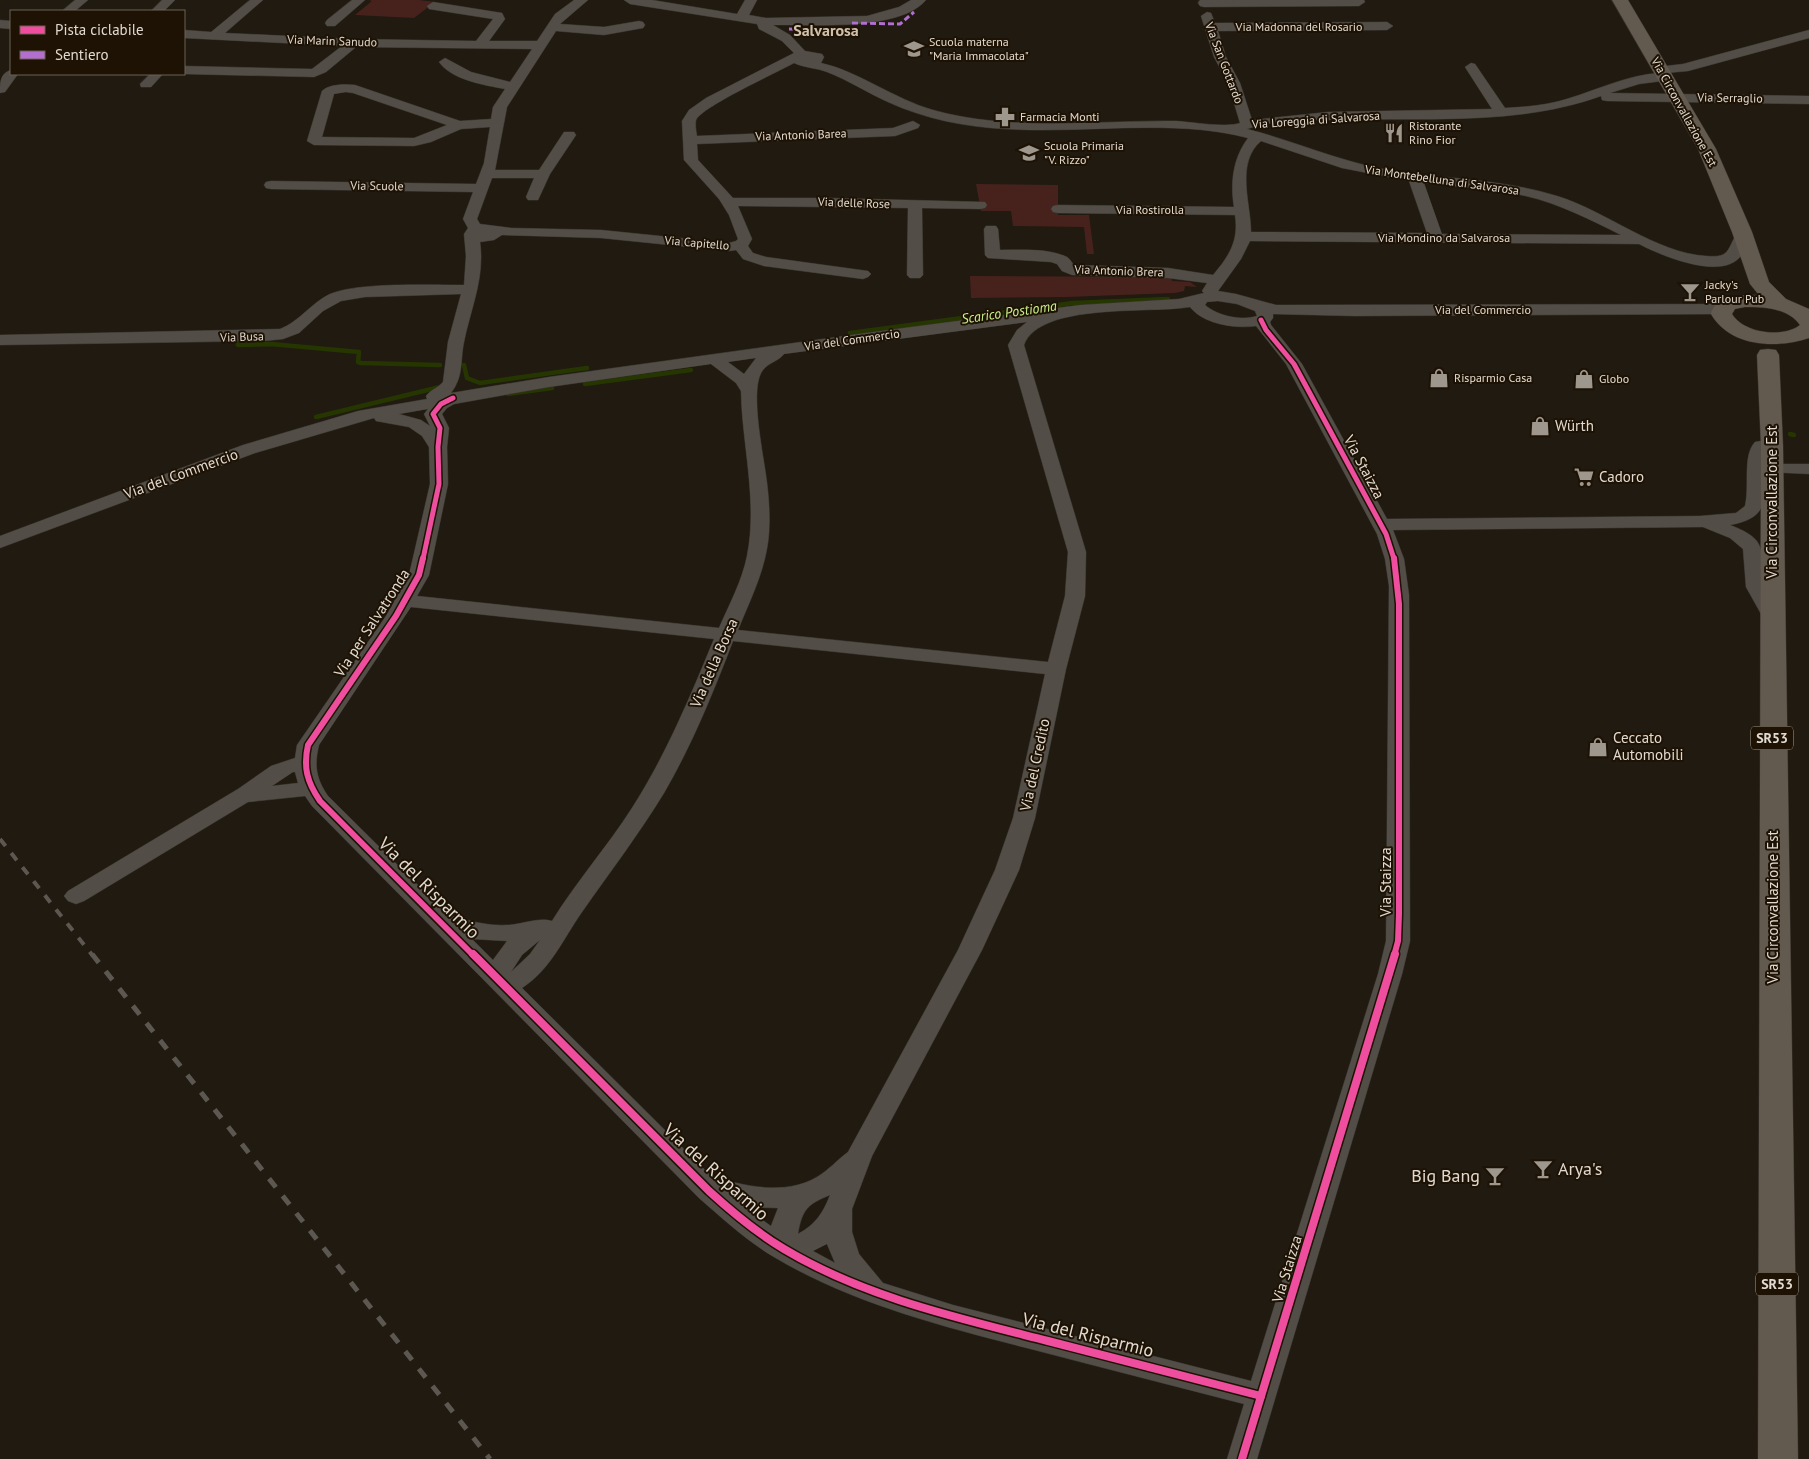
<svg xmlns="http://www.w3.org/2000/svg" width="1809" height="1459" font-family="'PT Sans',sans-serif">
	<rect width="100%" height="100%" fill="#201a10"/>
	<g fill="#47221d">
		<polygon points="369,0 419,0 435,2 414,18 355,15 372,1"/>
		<polygon points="976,184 1058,185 1058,215 1089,215 1094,254 1087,254 1084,227 1013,226 1011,211 981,211"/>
		<polygon points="970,276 1171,277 1172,281 1190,282 1197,287 1185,286 1184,291 1175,293 1066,297 971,298"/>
	</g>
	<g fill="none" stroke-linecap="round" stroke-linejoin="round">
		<g stroke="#263601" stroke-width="4.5">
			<polyline points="850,333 1073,303 1168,299"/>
			<polyline points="237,341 238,345 271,344 359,352 358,362 361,363 440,365"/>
			<polyline points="464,365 467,378 480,383 587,368"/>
			<polyline points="585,384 691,370"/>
			<polyline points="508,394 552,388"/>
			<polyline points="316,417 440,387"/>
			<polyline points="1790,434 1794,435"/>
		</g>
		<defs>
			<g id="minor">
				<polygon points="75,0 88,0 75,11 62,11"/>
				<polygon points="162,0 175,0 164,11 151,11"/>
				<path d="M250,0H263L225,33L353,39L476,41L493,19L429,9L427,6L433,2L502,13L505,19L489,41H537L555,14L574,0H588L560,24L604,27L639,21L643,22L645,25L643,28L604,35L556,31L507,107L495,170H539L564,132H574L576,135L550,174L538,200H528L526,197L534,178H492L477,219L480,224L511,228L601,230L729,243L736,241L738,239L729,215L719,199L684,160L682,121L689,110L706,98L794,53L782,41L759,29L757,24L630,4L624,0H652L737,14L745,0H757L749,15L766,18L867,16L899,7L911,0H926C899,32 811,24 773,25L790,35L805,51L822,54L824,57L821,63C858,71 894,99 933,110C1012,132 1096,120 1176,121C1192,122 1226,128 1240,123L1228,83L1214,57L1201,16L1207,12L1211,13L1215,23L1387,22L1393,26L1387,30L1218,31L1226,57L1240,83L1252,120L1328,112L1492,109L1465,67L1471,63L1475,64L1505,108C1526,107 1549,105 1570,98C1599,89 1628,75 1659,73L1655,70L1657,67L1683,64L1809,30V38L1688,71L1666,73L1671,77L1670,80L1639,84L1610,93L1809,96V104L1607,101L1602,100L1601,96C1518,126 1428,117 1342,120C1314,120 1273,119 1247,129C1295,141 1340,162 1389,170C1445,179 1502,179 1557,196C1606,211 1656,253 1706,256C1732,258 1726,249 1738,232H1748L1750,235C1747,243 1745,253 1738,259C1717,279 1660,255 1639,244L1250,241L1241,259L1218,291L1236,294L1276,305L1723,304L1729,306L1731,309L1729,312L1723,314L1355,316L1273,314V318L1270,322L1271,325L1302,364L1387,519L1700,516L1736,513L1745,506C1750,486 1742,456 1755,442L1772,439L1778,440L1781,444L1778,448L1766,450V464H1809V474L1766,472C1767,504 1764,519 1730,525C1772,541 1758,552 1766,586C1768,596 1777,608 1782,617L1779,621L1772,623L1765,621L1746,587L1743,549L1730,538L1703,527L1393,530L1404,559L1409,595L1410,941L1402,974L1257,1459H1227L1244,1404C1171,1385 1099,1367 1027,1348C941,1326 851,1303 774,1257C747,1241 723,1219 699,1198L312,806L305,796L248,802L84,901L76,904L68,901L64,896L68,891L238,789L271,766L295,758L297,745L386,616L409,575L430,484L429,447L422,436L409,427L376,421L374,418L255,453L0,548V536L243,445L358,411L427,399L426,396C430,390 438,388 443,382L448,342L461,294L365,297L341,301L323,311L299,333L283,339L264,341L0,345V335L280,329C299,322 311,303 330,294C358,282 431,285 464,285L466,256L464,234L468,228L463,219L473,192L271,189L266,188L264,185L266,182L271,181L476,184L484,163L490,127L461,129L431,142L414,146L314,145L307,141L322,91C329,84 345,84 355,85L460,121L491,119L493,107L505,89C484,85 452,80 439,62L445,58L471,72L510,82L532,49L356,47L326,72L314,77L184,74V66L312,69L342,46L184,38V30L211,32ZM794,63C805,68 817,68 827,72C848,80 868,93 888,102C925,119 966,127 1006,129C1084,134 1173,118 1248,138C1233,158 1230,182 1234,207L1058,205L1053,206L1051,209L1053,212L1058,213L1235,215C1239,241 1229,256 1213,275L1168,268L1074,265C1072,263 1070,259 1067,257C1048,248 1021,250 1000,250L998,229L996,226H986L984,229L985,255L988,258L1051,262L1057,264L1062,271L1072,275L1168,278L1207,283L1202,291L1204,293L1179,299L1080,305L873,332L549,377L451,393C464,376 460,361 464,342C471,307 485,278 480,242L494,240L502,235L601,238L729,251L736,250L743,259L764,266L863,279L868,277L871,274L868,271L766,257L753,253L748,246L752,239L738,206L908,208L907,275L910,278H920L923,275L922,208L980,209L985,208L987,205L985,202L827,198H733L698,160L697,144L895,136L918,128L920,125L913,121L893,128L697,136C696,131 695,124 696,120C701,107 778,72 794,63ZM346,92L353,93L447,125L414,138L322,137L334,94ZM1261,141L1342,168L1409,181L1427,233L1251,232C1251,204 1235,163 1261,141ZM1424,183C1458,187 1493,189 1526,196C1560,204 1591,220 1621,235L1442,234ZM1218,301L1237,304L1255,311L1257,316C1241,321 1218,316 1205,305L1207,302ZM1190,307C1203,324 1235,329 1256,326L1286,364L1377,534L1385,559L1389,586L1386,941L1378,974L1251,1381L953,1305L883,1283L859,1254L852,1232V1209L872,1156L982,950L1019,870L1035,818L1066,669L1085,596L1086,552L1024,345C1040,302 1150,314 1190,307ZM1027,322L1017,330L1008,345L1068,552L1065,596L1048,662L738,630C751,598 767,567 769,532C770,516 769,499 767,483C764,457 750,395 761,373C766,363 778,362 784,354ZM756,358L744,374L728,362ZM711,364L736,383L741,391C742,445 758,501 747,556C742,581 729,605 719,628L417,596L429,575L448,484L447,447L449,428L442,414L447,408L454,404L549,387ZM428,409L424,414L430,426L421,420L399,414ZM411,607L714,639C690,697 666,755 632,808C607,847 576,882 552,921C539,917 523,924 509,925C485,926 470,921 447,914L328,796C316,779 314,765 319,745ZM733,641L1045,674L1013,818L995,870L958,950L848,1152C837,1160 829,1170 817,1177C785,1196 744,1186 711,1176L522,988C551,969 563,939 582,912C610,872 639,834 664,793C692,745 713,693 733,641ZM293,772H295L298,783L272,786ZM472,939L507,941L493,960ZM540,940L530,954L511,972L522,955ZM830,1195C823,1213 816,1224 798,1234C802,1209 808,1204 830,1195ZM745,1207L778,1208L771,1226ZM827,1244L835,1263L813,1251Z"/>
				<polygon points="352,0 365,0 335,26 327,26 325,23 327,20"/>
				<polygon points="1200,0 1364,0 1365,2 1359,6 1204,7 1200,6 1198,3"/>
				<polygon points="0,20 11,21 11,29 0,28"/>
				<path d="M11,70V74H18L5,92L0,93C0,83 0,73 11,70Z"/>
				<polygon points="150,74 163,74 151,87 141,87 140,84"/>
			</g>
			<g id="major">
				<path d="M1612,0H1628L1716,149L1752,232L1769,282L1786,299L1809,309V338C1776,349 1730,347 1711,314C1715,295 1743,295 1759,295L1750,284L1732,232L1698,149ZM1745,307C1765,307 1788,308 1800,325C1784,338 1744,334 1732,314L1735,309Z"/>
				<polygon points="1768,349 1776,350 1779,355 1783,446 1798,1459 1758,1459 1761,446 1757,355 1760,350"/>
			</g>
		</defs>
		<use href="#minor" stroke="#39342e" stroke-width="1"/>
		<use href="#major" stroke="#39342e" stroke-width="1"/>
		<use href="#minor" fill="#524d46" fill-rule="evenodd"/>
		<use href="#major" fill="#635a4f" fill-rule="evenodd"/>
		<polyline stroke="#5c5851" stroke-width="4" stroke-dasharray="9 9" stroke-linecap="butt" points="0,839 93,956"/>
		<polyline stroke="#5c5851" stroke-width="5" stroke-dasharray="11 11" stroke-linecap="butt" points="92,954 490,1459"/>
		<g stroke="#b36fd0" stroke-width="3" stroke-dasharray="6 3" stroke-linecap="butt">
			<polyline points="852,23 900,24 914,12"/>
			<polyline points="789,29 826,30"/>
		</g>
		<defs>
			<g id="cycleway-far2">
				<polyline points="1261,320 1266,330 1294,364 1386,534 1394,559"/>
				<polyline points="423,559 439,484 438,447 440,428 433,414 441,404 453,398"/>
			</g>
			<g id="cycleway-far1">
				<path d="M423,558L419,575L396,616L308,745C303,767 307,782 320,801L474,956"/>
				<polyline points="1394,558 1399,604 1399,914 1398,941 1394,956"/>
			</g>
			<g id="cycleway">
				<path d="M473,954L709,1191C732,1212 757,1233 784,1249C864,1297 958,1318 1048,1341C1119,1360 1190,1378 1261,1396"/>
				<polyline points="1242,1459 1395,954"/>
			</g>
		</defs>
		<use href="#cycleway-far2" stroke="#1d1203" stroke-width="8"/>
		<use href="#cycleway-far1" stroke="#1d1203" stroke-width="9"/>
		<use href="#cycleway" stroke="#1d1203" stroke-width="11"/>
		<use href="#cycleway-far2" stroke="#ef4d9e" stroke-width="5"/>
		<use href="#cycleway-far1" stroke="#ef4d9e" stroke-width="6"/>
		<use href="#cycleway" stroke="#ef4d9e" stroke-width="8"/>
	</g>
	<defs>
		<symbol id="school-bare" viewBox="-9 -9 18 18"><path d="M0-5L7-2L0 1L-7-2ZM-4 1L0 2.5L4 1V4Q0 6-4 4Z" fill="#9e978d" stroke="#1d1203" stroke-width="2.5" paint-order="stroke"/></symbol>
		<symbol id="pharmacy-bare" viewBox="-9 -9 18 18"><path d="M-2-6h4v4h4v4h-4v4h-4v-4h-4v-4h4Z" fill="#9e978d" stroke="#1d1203" stroke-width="2.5" paint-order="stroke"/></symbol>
		<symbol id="restaurant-bare" viewBox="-9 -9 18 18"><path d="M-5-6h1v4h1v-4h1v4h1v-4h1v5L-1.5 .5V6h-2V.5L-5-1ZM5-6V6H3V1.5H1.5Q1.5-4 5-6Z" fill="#9e978d" stroke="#1d1203" stroke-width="2.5" paint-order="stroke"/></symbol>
		<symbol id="bar-bare" viewBox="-9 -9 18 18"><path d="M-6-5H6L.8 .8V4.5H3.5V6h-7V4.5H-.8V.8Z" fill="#9e978d" stroke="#1d1203" stroke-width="2.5" paint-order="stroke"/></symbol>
		<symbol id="shop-bare" viewBox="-9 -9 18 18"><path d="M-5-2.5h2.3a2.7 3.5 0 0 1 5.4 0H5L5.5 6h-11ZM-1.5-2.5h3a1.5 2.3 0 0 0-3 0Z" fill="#9e978d" stroke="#1d1203" stroke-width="2.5" paint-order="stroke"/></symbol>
		<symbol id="supermarket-bare" viewBox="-9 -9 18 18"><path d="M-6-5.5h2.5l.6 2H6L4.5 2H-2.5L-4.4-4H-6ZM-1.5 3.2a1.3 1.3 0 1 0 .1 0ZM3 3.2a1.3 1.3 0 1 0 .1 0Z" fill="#9e978d" stroke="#1d1203" stroke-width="2.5" paint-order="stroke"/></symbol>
	</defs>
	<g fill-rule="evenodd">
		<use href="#school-bare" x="900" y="35" width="28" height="28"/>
		<use href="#pharmacy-bare" x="991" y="103" width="28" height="28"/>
		<use href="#restaurant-bare" x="1380" y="119" width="28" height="28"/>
		<use href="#school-bare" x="1015" y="139" width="28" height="28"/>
		<use href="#bar-bare" x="1676" y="278" width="28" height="28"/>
		<use href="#shop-bare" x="1425" y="364" width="28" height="28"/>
		<use href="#shop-bare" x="1570" y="365" width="28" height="28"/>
		<use href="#shop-bare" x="1526" y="412" width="28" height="28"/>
		<use href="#supermarket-bare" x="1570" y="463" width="28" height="28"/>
		<use href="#shop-bare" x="1584" y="733" width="28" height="28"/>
		<use href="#bar-bare" x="1529" y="1155" width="28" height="28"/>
		<use href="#bar-bare" x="1481" y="1162" width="28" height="28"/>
	</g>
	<g text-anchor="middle" stroke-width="4" stroke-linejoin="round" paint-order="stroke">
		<g font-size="12" fill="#e2dad0" stroke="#1d1203">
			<text x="1299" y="31">Via Madonna del Rosario</text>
			<text transform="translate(332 41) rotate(2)" y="4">Via Marin Sanudo</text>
			<text transform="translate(1224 63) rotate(69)" y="4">Via San Gottardo</text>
			<text transform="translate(1730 98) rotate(1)" y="4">Via Serraglio</text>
			<text transform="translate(1684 112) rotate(61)" y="4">Via Circonvallazione Est</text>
			<text transform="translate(1316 120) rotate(-4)" y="4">Via Loreggia di Salvarosa</text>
			<text transform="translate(801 135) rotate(-2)" y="4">Via Antonio Barea</text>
			<text transform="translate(1442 180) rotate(8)" y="4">Via Montebelluna di Salvarosa</text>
			<text transform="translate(377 186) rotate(1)" y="4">Via Scuole</text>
			<text transform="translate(854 203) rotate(2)" y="4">Via delle Rose</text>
			<text x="1150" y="214">Via Rostirolla</text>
			<text x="1444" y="242">Via Mondino da Salvarosa</text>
			<text transform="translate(697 243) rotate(5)" y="4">Via Capitello</text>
			<text transform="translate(1119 271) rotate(2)" y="4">Via Antonio Brera</text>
			<text x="1483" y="314">Via del Commercio</text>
			<text transform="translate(242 337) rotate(-2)" y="4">Via Busa</text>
			<text transform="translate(852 340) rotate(-8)" y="4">Via del Commercio</text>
		</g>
		<g font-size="12" fill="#e2dad0" stroke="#1d1203" text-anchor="start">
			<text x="929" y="46">Scuola materna<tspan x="929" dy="14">"Maria Immacolata"</tspan></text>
			<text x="1020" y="121">Farmacia Monti</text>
			<text x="1409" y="130">Ristorante<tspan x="1409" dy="14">Rino Fior</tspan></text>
			<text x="1044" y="150">Scuola Primaria<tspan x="1044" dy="14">"V. Rizzo"</tspan></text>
			<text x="1705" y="289">Jacky's<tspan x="1705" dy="14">Parlour Pub</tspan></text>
			<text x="1454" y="382">Risparmio Casa</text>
			<text x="1599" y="383">Globo</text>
		</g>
		<g font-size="14" font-style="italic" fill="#c9f08c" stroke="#1d1203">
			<text transform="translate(1009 312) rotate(-8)" y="5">Scarico Postioma</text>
		</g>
		<g fill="#1d1203" stroke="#a79e92" stroke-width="1">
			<rect x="1751" y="726.5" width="42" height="23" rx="4"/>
			<rect x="1756" y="1272.5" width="42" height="23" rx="4"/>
		</g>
		<g font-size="14" font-weight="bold" fill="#e2dad0">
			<text x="1772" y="743">SR53</text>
			<text x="1777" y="1289">SR53</text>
		</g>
		<g font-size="15" fill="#e2dad0" stroke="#1d1203" text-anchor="start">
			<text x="1555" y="431">Würth</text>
			<text x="1599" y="482">Cadoro</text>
			<text x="1613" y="743">Ceccato<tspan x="1613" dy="17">Automobili</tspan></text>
		</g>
		<g font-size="15" fill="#e2dad0" stroke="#1d1203">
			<text transform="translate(1364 467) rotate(62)" y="5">Via Staizza</text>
			<text transform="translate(181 474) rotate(-20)" y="5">Via del Commercio</text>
			<text transform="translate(1772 502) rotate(-90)" y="5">Via Circonvallazione Est</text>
			<text transform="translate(372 623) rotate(-57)" y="5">Via per Salvatronda</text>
			<text transform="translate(714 663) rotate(-66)" y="5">Via della Borsa</text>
			<text transform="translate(1035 765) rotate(-78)" y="5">Via del Credito</text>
			<text transform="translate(1386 882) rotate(-90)" y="5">Via Staizza</text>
			<text transform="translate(1773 907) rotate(-90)" y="5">Via Circonvallazione Est</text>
			<text transform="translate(1287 1269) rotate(-73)" y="5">Via Staizza</text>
		</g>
		<g font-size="16" font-weight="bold" fill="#d0c1ab" stroke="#1d1203">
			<text x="826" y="36">Salvarosa</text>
		</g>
		<g font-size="18" fill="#e2dad0" stroke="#1d1203">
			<text transform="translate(429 888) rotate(45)" y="6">Via del Risparmio</text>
			<text transform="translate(716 1172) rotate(42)" y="6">Via del Risparmio</text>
			<text transform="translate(1088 1335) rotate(14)" y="6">Via del Risparmio</text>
		</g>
		<g font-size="18" fill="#e2dad0" stroke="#1d1203" text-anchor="start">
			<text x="1558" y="1175">Arya's</text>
			<text x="1480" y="1182" text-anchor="end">Big Bang</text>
		</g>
	</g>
	<rect x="10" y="10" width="175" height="65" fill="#1d1203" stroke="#6c6255"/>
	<rect x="20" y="26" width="25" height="8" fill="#ef4d9e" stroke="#6c6255"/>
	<text x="55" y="35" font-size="15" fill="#e2dad0">Pista ciclabile</text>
	<rect x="20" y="51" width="25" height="8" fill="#b36fd0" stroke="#6c6255"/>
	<text x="55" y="60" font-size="15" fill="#e2dad0">Sentiero</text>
</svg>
